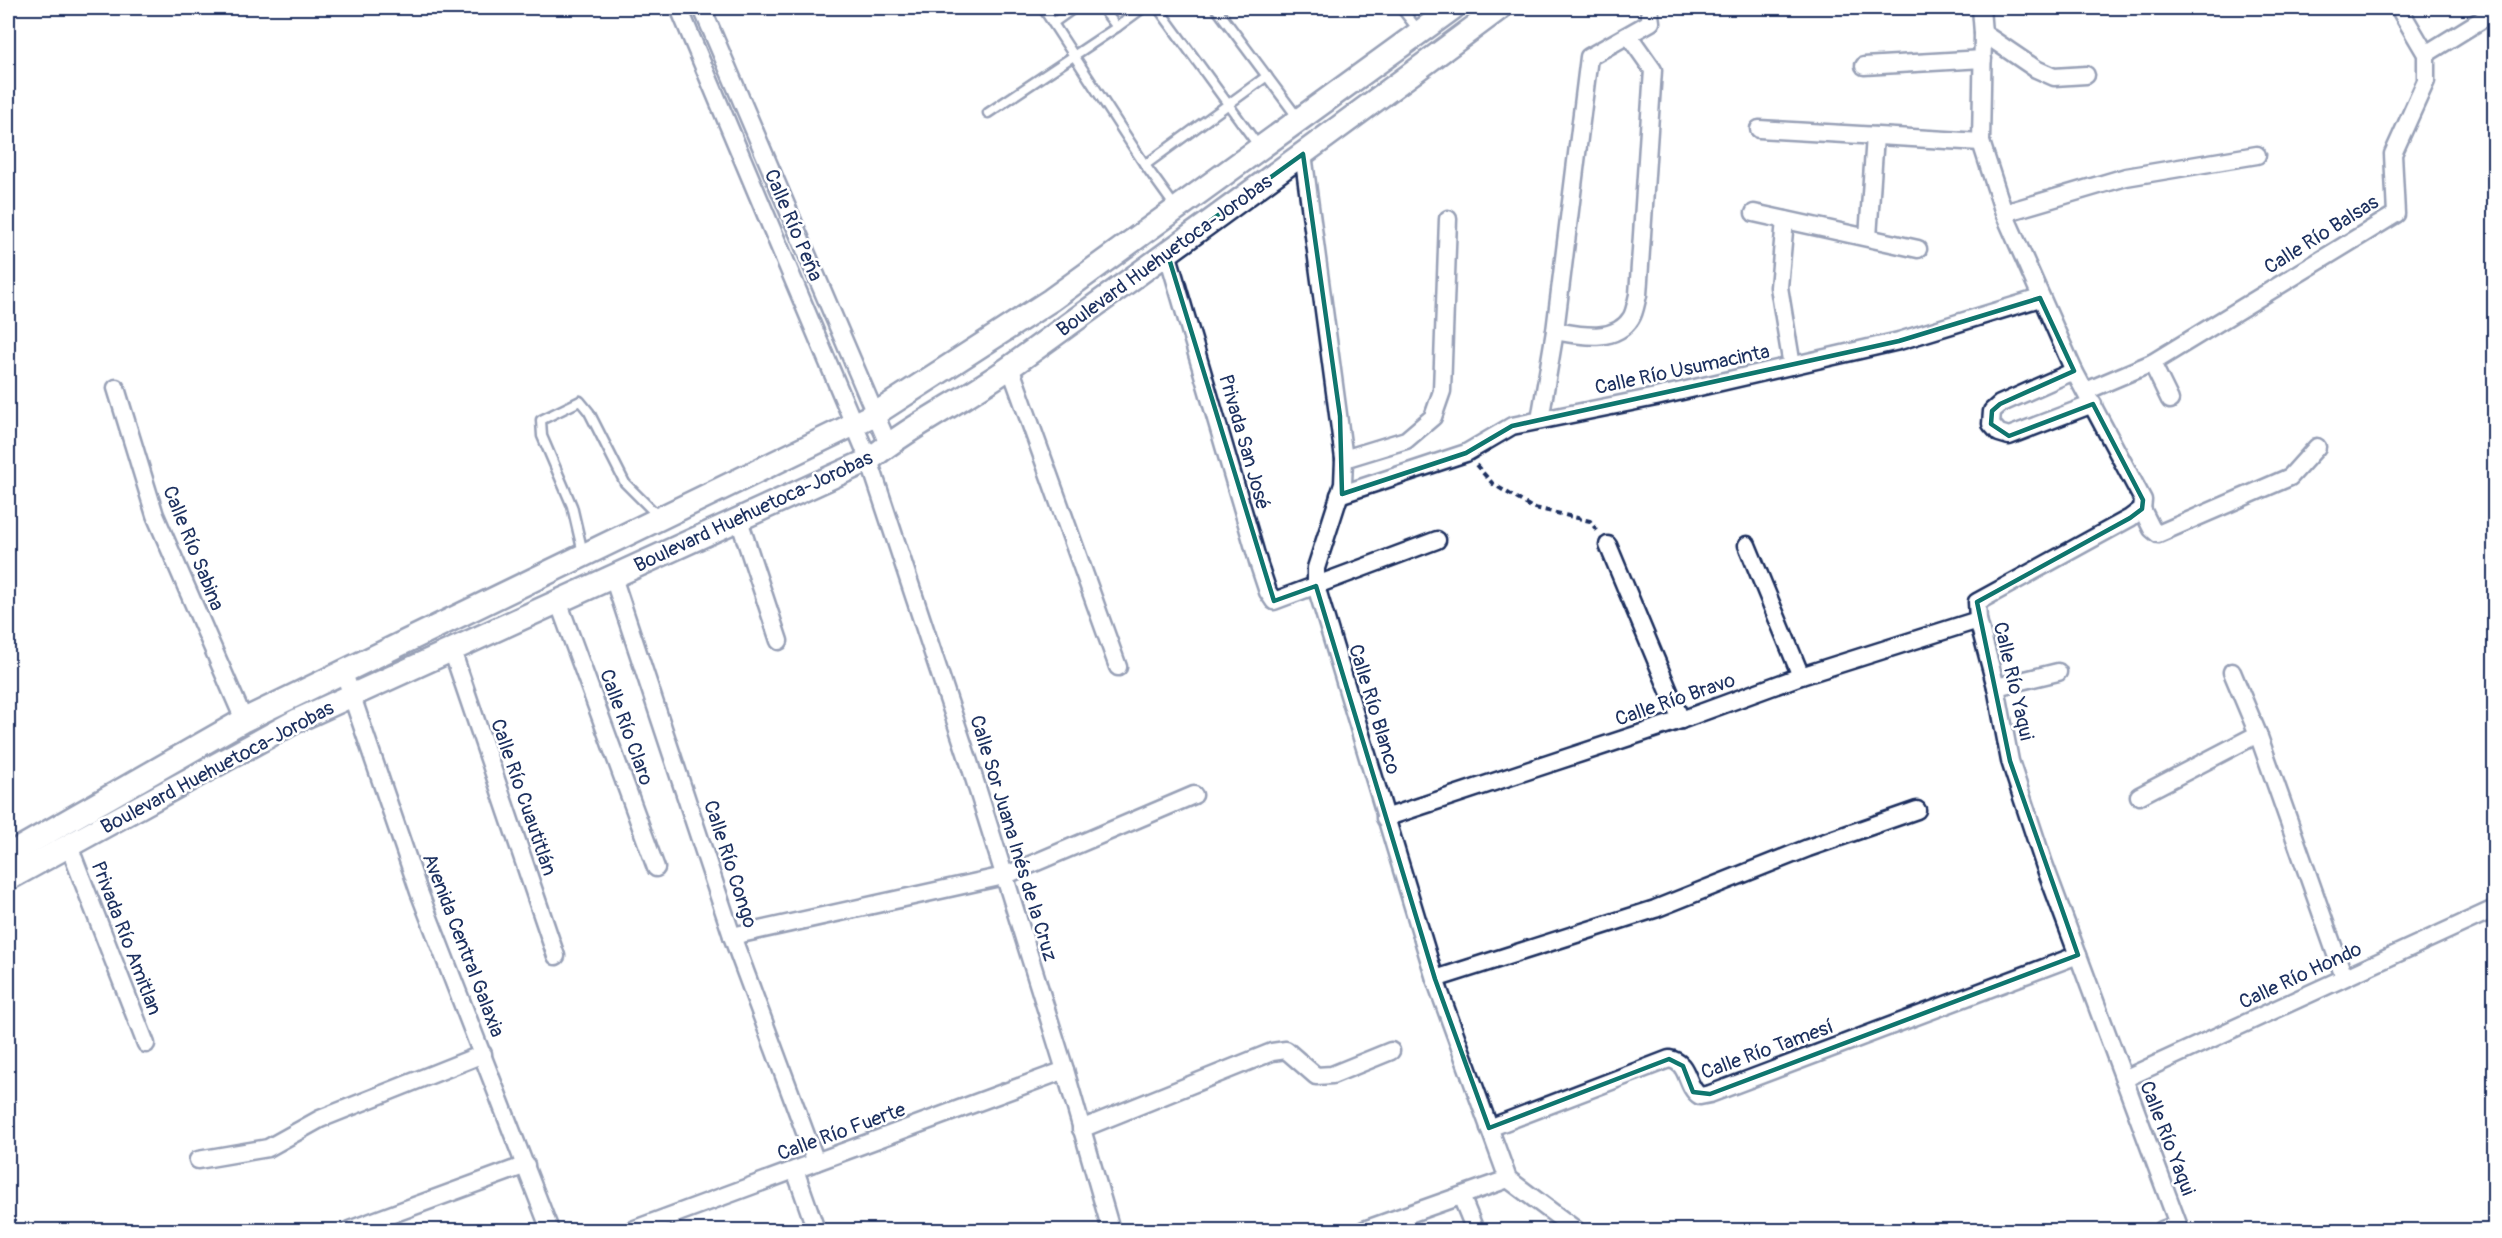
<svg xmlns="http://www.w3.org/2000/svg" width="2502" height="1238" font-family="Pangolin,sans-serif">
	<rect width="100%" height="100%" fill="#fff"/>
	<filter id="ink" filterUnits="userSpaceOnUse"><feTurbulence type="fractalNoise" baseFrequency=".0167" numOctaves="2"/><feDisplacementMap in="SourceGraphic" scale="12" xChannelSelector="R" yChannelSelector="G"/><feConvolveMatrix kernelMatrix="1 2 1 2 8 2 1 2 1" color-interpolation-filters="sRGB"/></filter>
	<g filter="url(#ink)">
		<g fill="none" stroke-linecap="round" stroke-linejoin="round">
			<defs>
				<g id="lane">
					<polyline points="1043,8 1145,165 1267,76"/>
					<polyline points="1102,8 1117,27 1143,8"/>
					<polyline points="1158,8 1260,148"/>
					<polyline points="1216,8 1298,118"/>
					<polyline points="1401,8 1419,31"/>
					<polyline points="1053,23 1074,8"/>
					<polyline points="988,113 1117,27"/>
					<polyline points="1145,165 1176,208"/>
					<polyline points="583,553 572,506 542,436 541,420 580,401 589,412 625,483 659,517"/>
				</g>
				<g id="street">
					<polyline points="679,8 869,460 969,762 1065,1070 1111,1230"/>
					<polyline points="702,8 888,444"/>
					<polyline points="1981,8 1983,33 1981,142 2004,213 2074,371 2143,500 2142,509 2130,518 1977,602 1978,620 1996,687 2010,761 2044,864 2178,1224 2162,1230"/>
					<polyline points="1983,33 2036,69 2054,77 2086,75"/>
					<path d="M1629,36L1653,70L1638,295C1636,302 1635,312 1631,318C1615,344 1579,335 1555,331L1589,57L1651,22L1649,8"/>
					<polyline points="2426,54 2494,12"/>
					<polyline points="1864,66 1983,59"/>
					<polyline points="1759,129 1981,142"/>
					<polyline points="1303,154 1344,459 1343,484 1316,568 1316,586 1435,979 1508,1179 1576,1230"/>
					<polyline points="1754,213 1918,249"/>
					<polyline points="2004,213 2126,177 2257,155"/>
					<polyline points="1785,220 1779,287 1792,366"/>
					<polyline points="1868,237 1875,136"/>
					<polyline points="1167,252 1259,565 1268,592 1274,601 1437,540"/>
					<polyline points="2152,363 2170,400"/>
					<polyline points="1010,367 1118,667"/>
					<polyline points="2074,371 2000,404 1992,411 1991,424 1999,433 2009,436 2093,404"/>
					<polyline points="116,388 155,515 244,720"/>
					<polyline points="2086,391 2152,363 2396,214 2393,154 2426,81 2426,54 2399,8"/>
					<polyline points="1540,420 1555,331"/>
					<polyline points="1344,459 1406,440 1433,417 1442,391 1448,219"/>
					<polyline points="1339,495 1466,453 1512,426 1656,397 1899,341 2040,298"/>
					<polyline points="2142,509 2152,529 2158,534 2290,477 2317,447"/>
					<polyline points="739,520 779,641"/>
					<polyline points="1608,545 1681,720"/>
					<polyline points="1747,545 1801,676"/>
					<polyline points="613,577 732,936 816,1162"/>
					<polyline points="558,601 656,868"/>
					<polyline points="452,650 556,956"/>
					<polyline points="2232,672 2258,734 2344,977"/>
					<polyline points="344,673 419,892 550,1230"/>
					<polyline points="1996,687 2058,672"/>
					<polyline points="2139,796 2258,734"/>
					<polyline points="1385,818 1681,720 1801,676 1978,620"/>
					<polyline points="69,846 146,1044"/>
					<polyline points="732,936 1004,876 1194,795"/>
					<polyline points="1435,979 1655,909 1808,848 1917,810"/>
					<polyline points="2124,1079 2494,909"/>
					<path d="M1489,1128L1669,1059C1690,1062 1685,1087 1700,1096L1710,1094L2078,955"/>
					<polyline points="1081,1129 1272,1052 1286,1050 1316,1076 1332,1075 1391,1051"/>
					<polyline points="198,1160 268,1148 320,1119 483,1054"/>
					<polyline points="795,1170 816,1230"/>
					<polyline points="1461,1196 1475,1230"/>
					<polyline points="349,1230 526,1165"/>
					<polyline points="632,1230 1065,1070"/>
					<polyline points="1364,1230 1508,1179"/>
				</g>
				<g id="secondary">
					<polyline points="8,855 244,720 875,414 1051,300 1453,8"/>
					<path d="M8,879L298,720L869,460C914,423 967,399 1013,365C1176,247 1339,128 1500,8"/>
				</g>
			</defs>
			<use href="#lane" stroke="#1b2f5e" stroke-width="13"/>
			<use href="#street" stroke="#1b2f5e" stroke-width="21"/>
			<use href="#secondary" stroke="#1b2f5e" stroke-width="27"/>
			<polyline stroke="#1b2f5e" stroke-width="4" stroke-dasharray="6 4.5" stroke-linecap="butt" points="1476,465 1493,484 1531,507 1590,521 1599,533"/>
			<use href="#lane" stroke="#fff" stroke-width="8"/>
			<use href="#street" stroke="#fff" stroke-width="16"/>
			<use href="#secondary" stroke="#fff" stroke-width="22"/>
		</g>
	</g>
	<path d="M0 0H2502V1238H0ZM1303,154L1340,416L1342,494L1466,453L1512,426L1899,341L2040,298L2074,371L2000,404L1992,411L1991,424L2009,436L2093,404L2143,500L2142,509L2130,518L1977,602L2010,761L2078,955L1710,1094L1693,1092L1683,1066L1669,1059L1489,1128L1435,979L1316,586L1274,601L1167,252Z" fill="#fff" fill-opacity=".55" fill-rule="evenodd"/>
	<path fill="none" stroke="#0f766e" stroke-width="4.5" stroke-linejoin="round" d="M1303,154L1340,416L1342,494L1466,453L1512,426L1899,341L2040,298L2074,371L2000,404L1992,411L1991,424L2009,436L2093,404L2143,500L2142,509L2130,518L1977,602L2010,761L2078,955L1710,1094L1693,1092L1683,1066L1669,1059L1489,1128L1435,979L1316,586L1274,601L1167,252Z"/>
	<g text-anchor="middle" stroke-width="5" stroke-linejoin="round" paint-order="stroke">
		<g font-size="20" fill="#1b2f5e" stroke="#fff">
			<text transform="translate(794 225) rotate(67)" y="7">Calle Río Peña</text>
			<text transform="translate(2321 234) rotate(-32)" y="7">Calle Río Balsas</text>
			<text transform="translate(1164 255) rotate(-36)" y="7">Boulevard Huehuetoca-Jorobas</text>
			<text transform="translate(1682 369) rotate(-12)" y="7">Calle Río Usumacinta</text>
			<text transform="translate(1245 442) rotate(74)" y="7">Privada San José</text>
			<text transform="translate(753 511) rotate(-25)" y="7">Boulevard Huehuetoca-Jorobas</text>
			<text transform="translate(194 548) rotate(68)" y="7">Calle Río Sabina</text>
			<text transform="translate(2014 681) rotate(77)" y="7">Calle Río Yaqui</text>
			<text transform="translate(1675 699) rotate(-19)" y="7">Calle Río Bravo</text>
			<text transform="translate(1375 709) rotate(73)" y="7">Calle Río Blanco</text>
			<text transform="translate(627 727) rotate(70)" y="7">Calle Río Claro</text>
			<text transform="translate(217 767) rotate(-28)" y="7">Boulevard Huehuetoca-Jorobas</text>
			<text transform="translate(524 797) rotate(71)" y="7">Calle Río Cuautitlán</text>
			<text transform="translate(1014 838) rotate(73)" y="7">Calle Sor Juana Inés de la Cruz</text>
			<text transform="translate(731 864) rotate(72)" y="7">Calle Río Congo</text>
			<text transform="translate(127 938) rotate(69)" y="7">Privada Río Amitlan</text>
			<text transform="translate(464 945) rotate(69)" y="7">Avenida Central Galaxia</text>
			<text transform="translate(2300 975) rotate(-25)" y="7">Calle Río Hondo</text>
			<text transform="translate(1767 1049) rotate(-20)" y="7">Calle Río Tamesí</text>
			<text transform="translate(841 1131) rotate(-20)" y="7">Calle Río Fuerte</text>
			<text transform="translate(2168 1138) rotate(69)" y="7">Calle Río Yaqui</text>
		</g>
	</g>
	<rect width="2502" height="1238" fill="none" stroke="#fff" stroke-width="30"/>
	<rect x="15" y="15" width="2472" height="1208" fill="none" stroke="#1b2f5e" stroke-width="2" filter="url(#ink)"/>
</svg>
